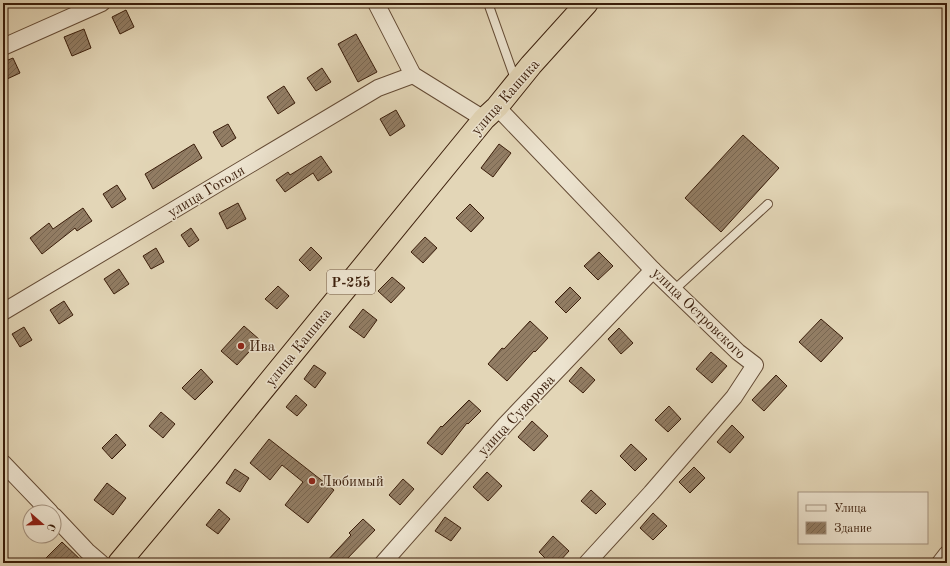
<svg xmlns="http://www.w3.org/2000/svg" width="950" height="566" font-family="'Old Standard TT',serif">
	<defs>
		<pattern id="building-hatch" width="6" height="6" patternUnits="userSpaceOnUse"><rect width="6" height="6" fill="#927d64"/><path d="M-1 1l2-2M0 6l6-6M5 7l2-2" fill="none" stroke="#786651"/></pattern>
	</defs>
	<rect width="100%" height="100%" fill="#e3d6b7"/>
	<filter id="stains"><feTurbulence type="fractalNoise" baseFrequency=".005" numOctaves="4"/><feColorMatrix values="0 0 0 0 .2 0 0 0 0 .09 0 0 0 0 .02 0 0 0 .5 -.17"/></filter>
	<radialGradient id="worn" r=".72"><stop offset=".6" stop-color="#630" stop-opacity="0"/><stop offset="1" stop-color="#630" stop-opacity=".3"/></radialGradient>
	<g fill="url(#building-hatch)" stroke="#3a1d0a">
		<polygon points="126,10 134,27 120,34 112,17"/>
		<polygon points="84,29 91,48 72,56 64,37"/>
		<polygon points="356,34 377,72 358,82 338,44"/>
		<polygon points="13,58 20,73 7,79 3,70 3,62"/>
		<polygon points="322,68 331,82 316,91 307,78"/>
		<polygon points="284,86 295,103 278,114 267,97"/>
		<polygon points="396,110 405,126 390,136 380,119"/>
		<polygon points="228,124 236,138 222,147 213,132"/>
		<polygon points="743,135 779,168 721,232 685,198"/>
		<polygon points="194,144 202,158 153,189 145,174"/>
		<polygon points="499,144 511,153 493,177 481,168"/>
		<polygon points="321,156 332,172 318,181 313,173 285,192 276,180 288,172 290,175"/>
		<polygon points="117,185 126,199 112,208 103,194"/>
		<polygon points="238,203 246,219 227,229 219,213"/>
		<polygon points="470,204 484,218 471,232 456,218"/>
		<polygon points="83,208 92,221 77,231 75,228 42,254 30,238 49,223 53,229"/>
		<polygon points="191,228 199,240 189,247 181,235"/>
		<polygon points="425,237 437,248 423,263 411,252"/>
		<polygon points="311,247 322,258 310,271 299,260"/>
		<polygon points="156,248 164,262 151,269 143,256"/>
		<polygon points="599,252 613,266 598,280 584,266"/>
		<polygon points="119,269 129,284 114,294 104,279"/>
		<polygon points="392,277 405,288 391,303 378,291"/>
		<polygon points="278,286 289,296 277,309 265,299"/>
		<polygon points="570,287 581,298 566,313 555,302"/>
		<polygon points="64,301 73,315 59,324 50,310"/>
		<polygon points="363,309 377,320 364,338 349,327"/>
		<polygon points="821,319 843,338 821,362 799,342"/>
		<polygon points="530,321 548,338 535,352 534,351 507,381 488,364 502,348 504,349"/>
		<polygon points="244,326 260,340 237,365 221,351"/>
		<polygon points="24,327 32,340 20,347 12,334"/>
		<polygon points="619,328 633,343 621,354 608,339"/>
		<polygon points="711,352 727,366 712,383 696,369"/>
		<polygon points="314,365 326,373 315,388 304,379"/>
		<polygon points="581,367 595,380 583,393 569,381"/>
		<polygon points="201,369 213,382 195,400 182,388"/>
		<polygon points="776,375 787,386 764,411 752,400"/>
		<polygon points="296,395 307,405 297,416 286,407"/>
		<polygon points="469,400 481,411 468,424 467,423 442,455 427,443 441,426 442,427"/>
		<polygon points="669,406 681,419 668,432 655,420"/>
		<polygon points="161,412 175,424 163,438 149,426"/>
		<polygon points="532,421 548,436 534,451 518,437"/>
		<polygon points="732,425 744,437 730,453 717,442"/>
		<polygon points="116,434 126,445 112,459 102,448"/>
		<polygon points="269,439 334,490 308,523 285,505 303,482 282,465 270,480 250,463"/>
		<polygon points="631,444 647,459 635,471 620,456"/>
		<polygon points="694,467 705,478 690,493 679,482"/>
		<polygon points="235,469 249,478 240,492 226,483"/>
		<polygon points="487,472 502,486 488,501 473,487"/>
		<polygon points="403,479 414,489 400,505 389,495"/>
		<polygon points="107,483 126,498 113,515 94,500"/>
		<polygon points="591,490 606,504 596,514 581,501"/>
		<polygon points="219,509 230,519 218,534 206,525"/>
		<polygon points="653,513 667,526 653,540 640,528"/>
		<polygon points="445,517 461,528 451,541 435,531"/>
		<polygon points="363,519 375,530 343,563 325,563 351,535 349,533"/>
		<polygon points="553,536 569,551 558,563 550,563 539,552"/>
		<polygon points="62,542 84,563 41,563"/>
	</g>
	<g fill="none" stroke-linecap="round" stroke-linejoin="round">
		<defs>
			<g id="service">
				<polyline points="488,3 515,79"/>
				<polyline points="674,290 768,204"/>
			</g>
			<g id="minor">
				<polyline points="376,3 413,75 484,119"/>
				<polyline points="3,47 102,3"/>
				<polyline points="497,107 653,270 738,352 755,365 734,397 651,493 587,563"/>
				<polyline points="3,312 378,88 413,75"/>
				<polyline points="3,463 50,512"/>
				<polyline points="54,516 87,551 101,563"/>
				<polyline points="383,563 505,425 653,270"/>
				<polyline points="940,563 947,554"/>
			</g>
			<polyline id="trunk" points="119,563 207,458 484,119 497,107 531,65 587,3"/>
		</defs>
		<use href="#service" stroke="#644b35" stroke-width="10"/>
		<use href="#minor" stroke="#644b35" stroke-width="18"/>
		<use href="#trunk" stroke="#3a1d0a" stroke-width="24"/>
		<use href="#service" stroke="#ede4d0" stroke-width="8"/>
		<use href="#minor" stroke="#ede4d0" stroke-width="16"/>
		<use href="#trunk" stroke="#e3d6b7" stroke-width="22"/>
	</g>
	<g fill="#8f2418" stroke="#ede4d0" stroke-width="1.5">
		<circle cx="241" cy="346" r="4"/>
		<circle cx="312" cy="481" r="4"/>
	</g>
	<g text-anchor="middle" stroke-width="3" stroke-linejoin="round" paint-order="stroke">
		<rect fill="#ede4d0" stroke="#705945" stroke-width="1" x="327" y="270" width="48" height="24" rx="3"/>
		<g font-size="14" font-weight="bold" fill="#3a1d0a">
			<text x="351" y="287">Р-255</text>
		</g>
		<g font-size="15" fill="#3a1d0a" stroke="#ede4d0">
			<text transform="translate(505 97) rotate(-49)" y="5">улица Кашика</text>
			<text transform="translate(206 191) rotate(-31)" y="5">улица Гоголя</text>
			<text transform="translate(699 313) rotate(44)" y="5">улица Островского</text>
			<text transform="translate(298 347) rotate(-51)" y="5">улица Кашика</text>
			<text transform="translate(516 415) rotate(-47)" y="5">улица Суворова</text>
		</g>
		<g font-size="15" fill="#3a1d0a" stroke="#ede4d0" text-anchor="start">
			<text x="249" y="351">Ива</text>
			<text x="320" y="486">Любимый</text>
		</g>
	</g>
	<rect width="950" height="566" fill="none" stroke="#e3d6b7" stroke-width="16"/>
	<rect x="4" y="4" width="942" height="558" fill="none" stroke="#3a1d0a" stroke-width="2"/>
	<rect x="8" y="8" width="934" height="550" fill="none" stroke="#3a1d0a"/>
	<rect x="798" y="492" width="130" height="52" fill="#ede4d0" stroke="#a59481"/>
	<rect x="806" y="505" width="20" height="6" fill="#ede4d0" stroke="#a59481"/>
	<text x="834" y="512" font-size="12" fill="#3a1d0a">Улица</text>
	<rect x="806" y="522" width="20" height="12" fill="url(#building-hatch)" stroke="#a59481"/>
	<text x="834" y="532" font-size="12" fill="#3a1d0a">Здание</text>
	<g transform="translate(42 524) rotate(110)"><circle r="19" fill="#ede4d0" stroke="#a59481"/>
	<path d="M0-3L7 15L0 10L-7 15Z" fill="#8f2418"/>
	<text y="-6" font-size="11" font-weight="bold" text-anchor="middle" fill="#3a1d0a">С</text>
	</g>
	<rect width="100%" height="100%" filter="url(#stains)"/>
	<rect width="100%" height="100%" fill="url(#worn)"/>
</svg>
